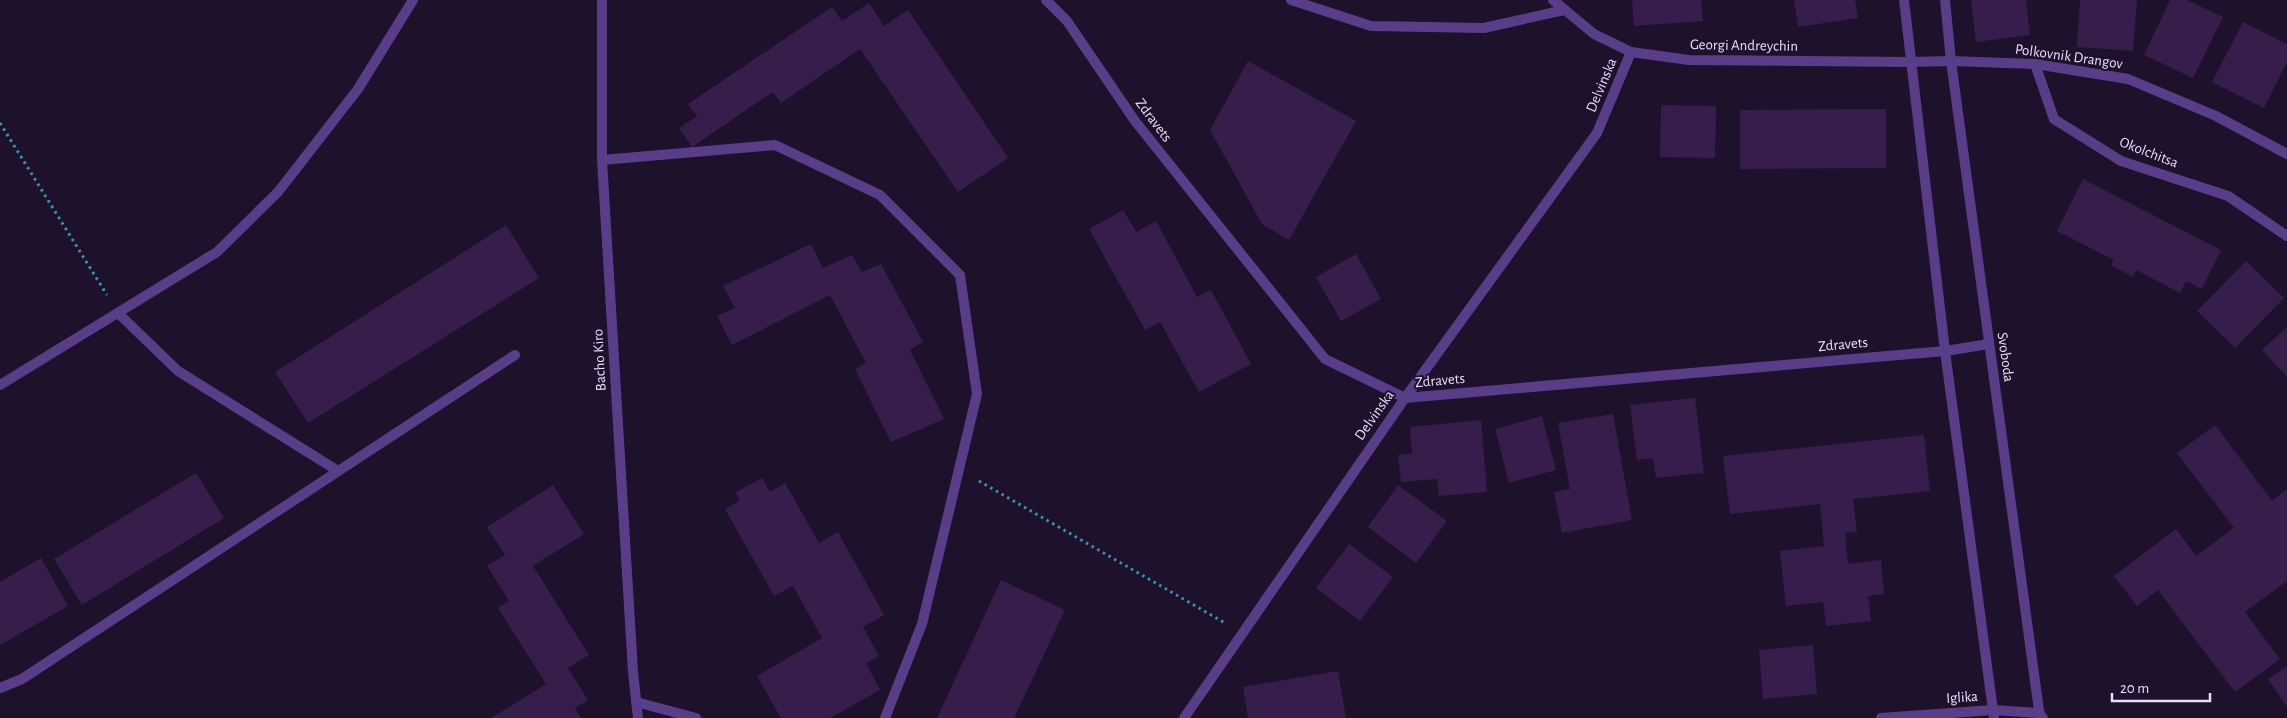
<svg xmlns="http://www.w3.org/2000/svg" width="2287" height="718" font-family="'Alegreya Sans',sans-serif">
	<rect width="100%" height="100%" fill="#1e112b"/>
	<g fill="#371d4b">
		<polygon points="1632,0 1701,0 1703,21 1634,26"/>
		<polygon points="1794,0 1855,0 1858,18 1798,27"/>
		<polygon points="1971,0 2026,0 2030,35 1976,42"/>
		<polygon points="2080,0 2137,0 2133,51 2077,47"/>
		<polygon points="2170,0 2187,0 2223,17 2193,78 2144,55"/>
		<polygon points="869,3 884,26 908,10 1008,158 958,192 860,49 781,103 773,92 692,147 679,128 697,116 688,104 832,7 842,21"/>
		<polygon points="2243,22 2287,44 2287,62 2264,108 2212,82"/>
		<polygon points="1248,61 1356,121 1289,240 1262,224 1210,130"/>
		<polygon points="1661,105 1716,106 1715,158 1660,157"/>
		<polygon points="1886,109 1886,168 1740,169 1740,110"/>
		<polygon points="2083,179 2221,250 2202,289 2186,281 2180,293 2136,270 2133,277 2111,265 2114,260 2057,231"/>
		<polygon points="1123,210 1136,232 1156,221 1197,297 1211,290 1251,364 1199,392 1160,322 1145,330 1089,229"/>
		<polygon points="506,225 539,278 308,423 275,372"/>
		<polygon points="811,244 823,268 852,255 862,272 881,264 923,342 910,350 944,419 891,442 855,369 866,363 830,295 732,345 717,316 735,308 723,286"/>
		<polygon points="1356,254 1381,299 1341,321 1316,277"/>
		<polygon points="2246,261 2284,298 2235,348 2197,311"/>
		<polygon points="2287,327 2287,377 2262,350"/>
		<polygon points="1695,398 1704,473 1656,478 1653,458 1637,460 1630,405"/>
		<polygon points="1613,414 1632,520 1562,533 1554,492 1570,489 1558,423"/>
		<polygon points="1542,416 1556,470 1509,483 1495,429"/>
		<polygon points="1481,420 1487,492 1439,496 1437,479 1401,482 1398,455 1412,454 1410,427"/>
		<polygon points="2215,425 2272,501 2287,489 2287,581 2245,612 2280,659 2235,692 2158,590 2137,606 2114,576 2176,529 2196,556 2234,528 2177,453"/>
		<polygon points="1924,435 1930,491 1853,499 1857,532 1845,533 1848,564 1881,560 1884,594 1868,596 1871,621 1826,626 1823,602 1786,606 1780,551 1824,546 1820,504 1730,514 1723,456"/>
		<polygon points="196,473 224,518 82,605 54,559"/>
		<polygon points="762,478 770,492 785,483 819,543 838,532 884,615 863,627 879,656 866,663 880,690 830,718 781,718 757,676 822,638 793,586 774,596 725,509 740,501 736,492"/>
		<polygon points="553,485 584,534 533,566 589,655 568,668 588,700 575,708 581,718 491,718 546,684 498,608 509,601 487,566 505,555 487,527"/>
		<polygon points="1398,485 1447,521 1416,563 1368,527"/>
		<polygon points="1349,544 1393,577 1360,621 1316,588"/>
		<polygon points="41,558 68,606 0,645 0,582"/>
		<polygon points="1001,580 1065,610 1014,718 937,718"/>
		<polygon points="1813,645 1817,694 1763,699 1759,650"/>
		<polygon points="2287,666 2287,707 2268,679"/>
		<polygon points="1338,671 1346,718 1248,718 1243,687"/>
	</g>
	<g fill="none" stroke-linecap="round" stroke-linejoin="round">
		<g stroke="#3295bc" stroke-width="3" stroke-dasharray="2.5 4" stroke-linecap="butt">
			<polyline points="0,123 107,295"/>
			<polyline points="979,481 1225,623"/>
		</g>
		<g stroke="#5a3d89" stroke-width="10">
			<polyline points="602,160 775,145 880,195 960,275 977,394 922,624 885,718"/>
			<polyline points="118,313 178,371 338,471"/>
			<polyline points="0,688 22,679 515,355"/>
			<polyline points="636,702 696,718"/>
		</g>
		<g stroke="#5a3d89" stroke-width="10">
			<polyline points="602,0 602,160 633,672 638,718"/>
			<polyline points="1046,0 1067,21 1135,121 1325,359 1405,398 1945,351 1989,344"/>
			<polyline points="1291,0 1371,26 1484,28 1564,10"/>
			<polyline points="1553,0 1594,34 1631,52 1689,60 1910,62 1951,61 2035,64 2128,79 2216,116 2287,154"/>
			<polyline points="1904,0 1945,351 1994,718"/>
			<polyline points="1945,0 1951,61 2040,718"/>
			<polyline points="2035,64 2054,119 2121,161 2228,196 2287,236"/>
			<polyline points="0,385 217,252 278,192 358,89 413,0"/>
			<polyline points="1184,718 1405,398 1597,133 1631,52"/>
			<polyline points="1881,718 1993,710 2039,713 2043,718"/>
		</g>
	</g>
	<g text-anchor="middle" stroke-width="4" stroke-linejoin="round" paint-order="stroke">
		<g font-size="15" fill="#ebdbff" stroke="#1e112b">
			<text transform="translate(1744 45) rotate(1)" y="5">Georgi Andreychin</text>
			<text transform="translate(2069 56) rotate(8)" y="5">Polkovnik Drangov</text>
			<text transform="translate(1601 85) rotate(-67)" y="5">Delvinska</text>
			<text transform="translate(1154 120) rotate(53)" y="5">Zdravets</text>
			<text transform="translate(2149 152) rotate(21)" y="5">Okolchitsa</text>
			<text transform="translate(1843 344) rotate(-5)" y="5">Zdravets</text>
			<text transform="translate(2006 357) rotate(82)" y="5">Svoboda</text>
			<text transform="translate(599 360) rotate(-93)" y="5">Bacho Kiro</text>
			<text transform="translate(1440 380) rotate(-5)" y="5">Zdravets</text>
			<text transform="translate(1374 415) rotate(-55)" y="5">Delvinska</text>
			<text transform="translate(1962 697) rotate(-4)" y="5">Iglika</text>
		</g>
	</g>
	<path d="M2112 693v8h98v-8" fill="none" stroke="#ebdbff" stroke-width="2.5"/>
	<text x="2120" y="693" font-size="15" fill="#ebdbff" stroke="#1e112b" stroke-width="4" paint-order="stroke">20 m</text>
</svg>
